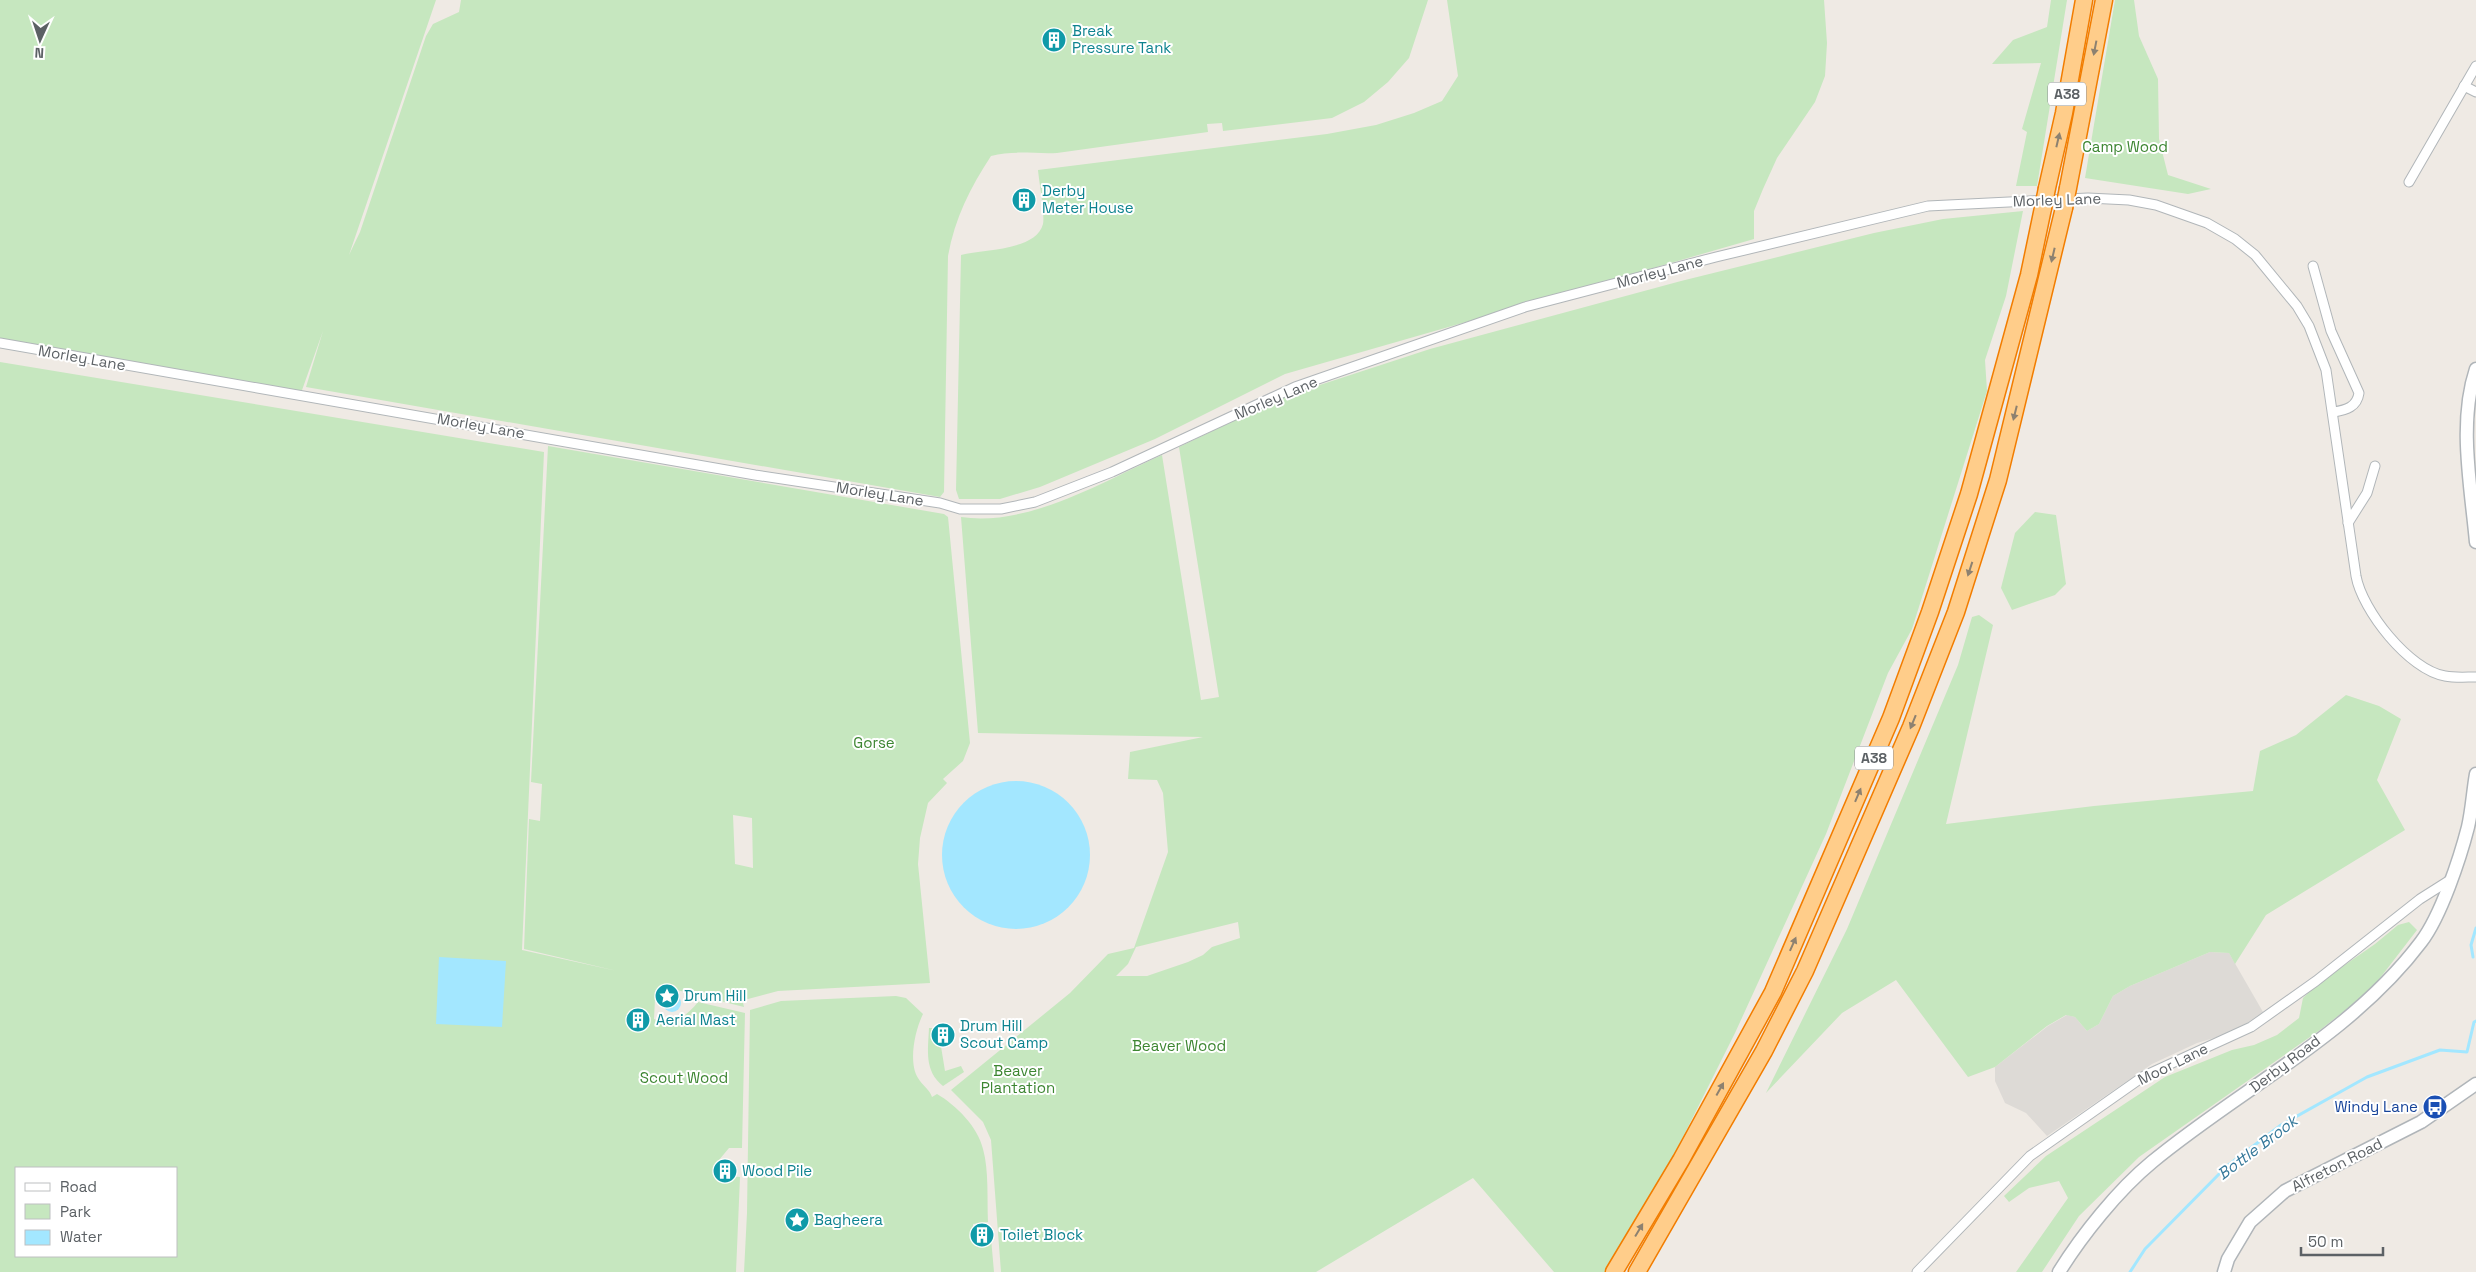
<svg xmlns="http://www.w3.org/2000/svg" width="2476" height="1272" font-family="'Space Grotesk',sans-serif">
	<rect width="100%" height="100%" fill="#efeae4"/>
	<polygon fill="#dddad6" points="2210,952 2229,953 2263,1012 2234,1032 2197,1043 2152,1064 2047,1136 2026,1113 2005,1103 1995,1081 1995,1067 2048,1026 2067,1015 2075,1017 2087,1031 2099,1024 2113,996 2130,986"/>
	<g fill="#c6e7bf" fill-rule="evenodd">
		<path d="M0,0H436L349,255L360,232L426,36L433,24L459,12L461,0H1428L1409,58L1388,82L1364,102L1332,118L1223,131L1222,123L1207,124L1208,132L1057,153C1034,154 1013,150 991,156C970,188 955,218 948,256L944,492L940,497L306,387L323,331L301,393L0,340Z"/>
		<path d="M1447,0H1824L1827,43L1825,76L1815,102L1777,158L1763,189L1754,211V239L1285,374L1155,439L1040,487L1000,499H959L956,490L961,255C983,249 1036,251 1043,224C1045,214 1039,181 1038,170L1327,134L1376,125L1414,113L1442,101L1458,76Z"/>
		<polygon points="2051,0 2067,0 2037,186 2016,186 2027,132 2022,129 2041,63 1992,64 2013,40 2047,27"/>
		<polygon points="2115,0 2134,0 2139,36 2158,79 2159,139 2168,175 2211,189 2188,194 2085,178"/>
		<path d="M2023,211L2006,296L1985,360L1987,391L1912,629L1888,673L1826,834L1735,1033L1668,1167L1607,1272H1554L1473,1178L1316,1272H1001L991,1140L983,1122L951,1090L1070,993L1108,954L1134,948L1168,852L1163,793L1157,780L1128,779L1130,752L1203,737L978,733L961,517C1028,527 1102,482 1162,455L1201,700L1219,697L1179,447L1283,397L1430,349L1681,281L1874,233L1943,219ZM1238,922L1240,938L1212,947L1203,955L1188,962L1147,976H1116L1128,964L1136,947Z"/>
		<path d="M0,362L544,452L522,950L617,971L524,949L529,819L540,821L542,784L531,782L548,446L944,514L948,517L970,743L963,761L943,779L947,783L928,803L920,838L918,864L930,983L778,991L748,999L742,998L744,1007L665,987L655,999L654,1019C672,1027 687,1016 698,1002L745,1013L742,1148H729L719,1160L717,1175L740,1177L736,1272H0ZM733,815L752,818L753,868L735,864ZM16,1168H176V1256H16Z"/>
		<polygon points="2035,512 2056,515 2066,584 2055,595 2012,610 2001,588 2015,533"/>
		<polygon points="1979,615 1993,625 1946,824 2094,806 2253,791 2260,751 2296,735 2346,695 2379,706 2401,719 2377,780 2405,830 2266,915 2235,964 2229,953 2210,952 2130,986 2113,996 2099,1024 2087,1031 2075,1017 2066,1015 2047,1026 1995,1067 1968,1077 1896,980 1842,1013 1766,1093 1847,929 1958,665 1972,617"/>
		<polygon points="2409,922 2417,930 2370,991 2320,1030 2139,1157 2079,1216 2042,1272 2016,1272 2068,1198 2059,1181 2029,1188 2009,1202 2004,1196 2046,1156 2165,1077 2232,1050 2254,1045 2277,1035 2299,1018 2303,998 2316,985 2375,944 2398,925"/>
		<path d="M896,996L906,998L923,1014C915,1030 908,1062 918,1078C922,1085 930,1090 932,1097L937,1094C956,1105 978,1127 983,1149C989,1170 987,1200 988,1222L973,1224L974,1239L991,1238L994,1272H744L747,1213L750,1010L781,1001Z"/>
		<path d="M929,1028H938L945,1071L961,1066L964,1072L943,1086C924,1071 928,1050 929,1028Z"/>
	</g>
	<g fill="#a3e7ff">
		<circle cx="1016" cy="855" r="74"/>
		<polygon points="439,957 506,961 502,1027 436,1024"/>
		<circle cx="672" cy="1003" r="9"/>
	</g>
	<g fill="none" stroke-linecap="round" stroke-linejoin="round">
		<g stroke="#a3e7ff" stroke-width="3">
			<polyline points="2473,957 2471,945 2476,928"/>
			<polyline points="2130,1272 2145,1249 2227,1166 2281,1125 2367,1077 2440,1050 2467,1052 2474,1022 2476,1021"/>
		</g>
		<defs>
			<g id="street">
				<polyline points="2464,86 2476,92"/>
				<polyline points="2409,182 2476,66"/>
				<path d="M2313,266L2331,331L2359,393C2357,407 2346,410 2334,412"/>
				<path d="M0,343L755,475L940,503L960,509H1001L1035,502L1112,472L1295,387L1525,307L1716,257L1928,206L2088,198L2129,200L2156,205L2207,223L2235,239L2255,255L2297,306L2309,326L2326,370L2356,576C2362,610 2409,670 2445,676C2455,678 2466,677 2476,677"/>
				<polyline points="2348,523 2367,493 2375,466"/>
				<polyline points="1917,1272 2030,1156 2144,1076 2251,1027 2316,981 2420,899 2450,880"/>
			</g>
			<g id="secondary">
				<path d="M2476,369C2458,423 2471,486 2476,542"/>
				<path d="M2059,1272C2082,1235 2118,1190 2152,1162C2240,1089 2351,1035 2421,942C2441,916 2460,858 2468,827C2472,810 2473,791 2476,774"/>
				<polyline points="2224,1272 2228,1259 2250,1222 2285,1191 2421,1122 2476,1084"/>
			</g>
			<g id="highway">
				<polyline points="2047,188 2064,113 2084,0"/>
				<polyline points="2068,188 2104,0"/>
				<polyline points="1614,1272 1681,1160 1773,992 1891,718 1930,612 1969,494 2029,275 2043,208"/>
				<polyline points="1637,1272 1764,1051 1805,971 1911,727 1956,612 1998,480 2064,208"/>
			</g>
		</defs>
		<use href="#street" stroke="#b1b6b9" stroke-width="11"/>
		<use href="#secondary" stroke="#b0b5b9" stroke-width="15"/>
		<use href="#highway" stroke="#f27d00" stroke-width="19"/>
		<use href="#street" stroke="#fff" stroke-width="9"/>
		<use href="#secondary" stroke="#fff" stroke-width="12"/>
		<use href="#highway" stroke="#ffcd8a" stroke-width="16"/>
		<defs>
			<g id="highway-bridge">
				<polyline points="2043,208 2047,188"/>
				<polyline points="2064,208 2068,188"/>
			</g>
		</defs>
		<use href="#highway-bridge" stroke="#f27d00" stroke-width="19" stroke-linecap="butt"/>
		<use href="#highway-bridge" stroke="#ffcd8a" stroke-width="16"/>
	</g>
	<defs><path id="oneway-solid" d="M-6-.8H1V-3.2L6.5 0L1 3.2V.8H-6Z" transform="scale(1.25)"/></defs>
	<g fill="#8d8170">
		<use href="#oneway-solid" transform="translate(2095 48) rotate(101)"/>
		<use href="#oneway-solid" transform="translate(2058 140) rotate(-77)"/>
		<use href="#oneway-solid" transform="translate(2053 255) rotate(103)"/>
		<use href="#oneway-solid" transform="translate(2015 413) rotate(104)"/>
		<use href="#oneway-solid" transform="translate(1970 569) rotate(108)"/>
		<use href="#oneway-solid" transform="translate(1913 722) rotate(112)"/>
		<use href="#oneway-solid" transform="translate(1858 795) rotate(-67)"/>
		<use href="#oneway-solid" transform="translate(1793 944) rotate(-66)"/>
		<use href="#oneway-solid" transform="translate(1720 1089) rotate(-61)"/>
		<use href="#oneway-solid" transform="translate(1639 1230) rotate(-59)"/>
	</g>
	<defs>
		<symbol id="building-disc" viewBox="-11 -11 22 22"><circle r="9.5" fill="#0f9aa8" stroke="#fff"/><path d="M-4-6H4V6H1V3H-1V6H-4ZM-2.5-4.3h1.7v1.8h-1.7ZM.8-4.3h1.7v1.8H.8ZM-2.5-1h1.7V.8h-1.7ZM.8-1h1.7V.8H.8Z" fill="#fff"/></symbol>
		<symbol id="sight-disc" viewBox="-11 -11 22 22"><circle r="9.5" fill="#0f9aa8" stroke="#fff"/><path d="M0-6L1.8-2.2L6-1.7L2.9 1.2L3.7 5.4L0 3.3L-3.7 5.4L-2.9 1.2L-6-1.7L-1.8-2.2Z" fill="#fff"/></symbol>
		<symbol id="bus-disc" viewBox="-11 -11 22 22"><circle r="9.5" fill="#1a4fb4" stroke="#fff"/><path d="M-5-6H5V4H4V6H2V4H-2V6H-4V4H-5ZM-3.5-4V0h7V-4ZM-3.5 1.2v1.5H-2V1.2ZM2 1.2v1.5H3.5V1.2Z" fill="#fff"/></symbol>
	</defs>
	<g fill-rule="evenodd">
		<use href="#building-disc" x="1040" y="26" width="28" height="28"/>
		<use href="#building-disc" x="1010" y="186" width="28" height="28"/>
		<use href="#sight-disc" x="653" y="982" width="28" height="28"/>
		<use href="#building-disc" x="624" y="1006" width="28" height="28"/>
		<use href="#building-disc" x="929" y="1021" width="28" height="28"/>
		<use href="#bus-disc" x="2421" y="1093" width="28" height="28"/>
		<use href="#building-disc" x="711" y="1157" width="28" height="28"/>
		<use href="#sight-disc" x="783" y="1206" width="28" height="28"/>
		<use href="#building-disc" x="968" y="1221" width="28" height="28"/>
	</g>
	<g text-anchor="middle" stroke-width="4" stroke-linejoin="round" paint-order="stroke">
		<g fill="#fff" stroke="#8d9093" stroke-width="1">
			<rect x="2048" y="82.5" width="38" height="23" rx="4"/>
			<rect x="1855" y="746.5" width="38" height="23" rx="4"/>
		</g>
		<g font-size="14" font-weight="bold" fill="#5c6165">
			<text x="2067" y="99">A38</text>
			<text x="1874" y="763">A38</text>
		</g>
		<g font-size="15" fill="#0d838f" stroke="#fff" text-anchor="start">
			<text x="1072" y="36">Break<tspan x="1072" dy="17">Pressure Tank</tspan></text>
			<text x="1042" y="196">Derby<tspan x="1042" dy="17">Meter House</tspan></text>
			<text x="684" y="1001">Drum Hill</text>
			<text x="656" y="1025">Aerial Mast</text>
			<text x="960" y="1031">Drum Hill<tspan x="960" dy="17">Scout Camp</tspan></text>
			<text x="742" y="1176">Wood Pile</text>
			<text x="814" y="1225">Bagheera</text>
			<text x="1000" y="1240">Toilet Block</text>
		</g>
		<g font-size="15" fill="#3d8632" stroke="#fff">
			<text x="2125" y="152">Camp Wood</text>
			<text x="874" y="748">Gorse</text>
			<text x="1179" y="1051">Beaver Wood</text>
			<text x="1018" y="1076">Beaver<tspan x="1018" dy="17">Plantation</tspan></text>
			<text x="684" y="1083">Scout Wood</text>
		</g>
		<g font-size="15" fill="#5c6165" stroke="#fff">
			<text transform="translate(2057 200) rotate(-2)" y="5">Morley Lane</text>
			<text transform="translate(1660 272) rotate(-15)" y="5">Morley Lane</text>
			<text transform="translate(82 358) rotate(10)" y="5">Morley Lane</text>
			<text transform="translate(1276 398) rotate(-23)" y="5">Morley Lane</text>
			<text transform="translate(481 426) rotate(10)" y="5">Morley Lane</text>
			<text transform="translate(880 494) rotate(9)" y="5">Morley Lane</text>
			<text transform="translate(2173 1064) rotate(-26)" y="5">Moor Lane</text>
			<text transform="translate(2285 1064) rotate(-37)" y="5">Derby Road</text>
			<text transform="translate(2337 1165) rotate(-27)" y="5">Alfreton Road</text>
		</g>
		<g font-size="15" fill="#164399" stroke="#fff" text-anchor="end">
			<text x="2418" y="1112">Windy Lane</text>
		</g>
		<g font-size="16" font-style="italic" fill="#35789a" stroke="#fff">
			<text transform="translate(2257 1147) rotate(-37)" y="6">Bottle Brook</text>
		</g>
	</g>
	<rect x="15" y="1167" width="162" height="90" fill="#ffffff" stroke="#bec0c1"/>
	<rect x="25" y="1183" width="25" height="8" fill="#ffffff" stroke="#bec0c1"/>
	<text x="60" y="1192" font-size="15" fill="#5c6165">Road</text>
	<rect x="25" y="1204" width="25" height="15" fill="#c6e7bf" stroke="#bec0c1"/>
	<text x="60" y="1217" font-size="15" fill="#5c6165">Park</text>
	<rect x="25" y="1230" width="25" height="15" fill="#a3e7ff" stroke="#bec0c1"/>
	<text x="60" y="1242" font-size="15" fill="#5c6165">Water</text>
	<g transform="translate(40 40) rotate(183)" stroke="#ffffff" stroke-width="4" paint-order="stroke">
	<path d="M0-4L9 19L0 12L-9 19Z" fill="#5c6165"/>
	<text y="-8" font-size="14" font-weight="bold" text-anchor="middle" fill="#5c6165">N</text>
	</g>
	<path d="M2301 1247v8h82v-8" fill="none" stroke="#5c6165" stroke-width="2.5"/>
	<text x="2308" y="1247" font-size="15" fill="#5c6165" stroke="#ffffff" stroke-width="4" paint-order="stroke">50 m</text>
</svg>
